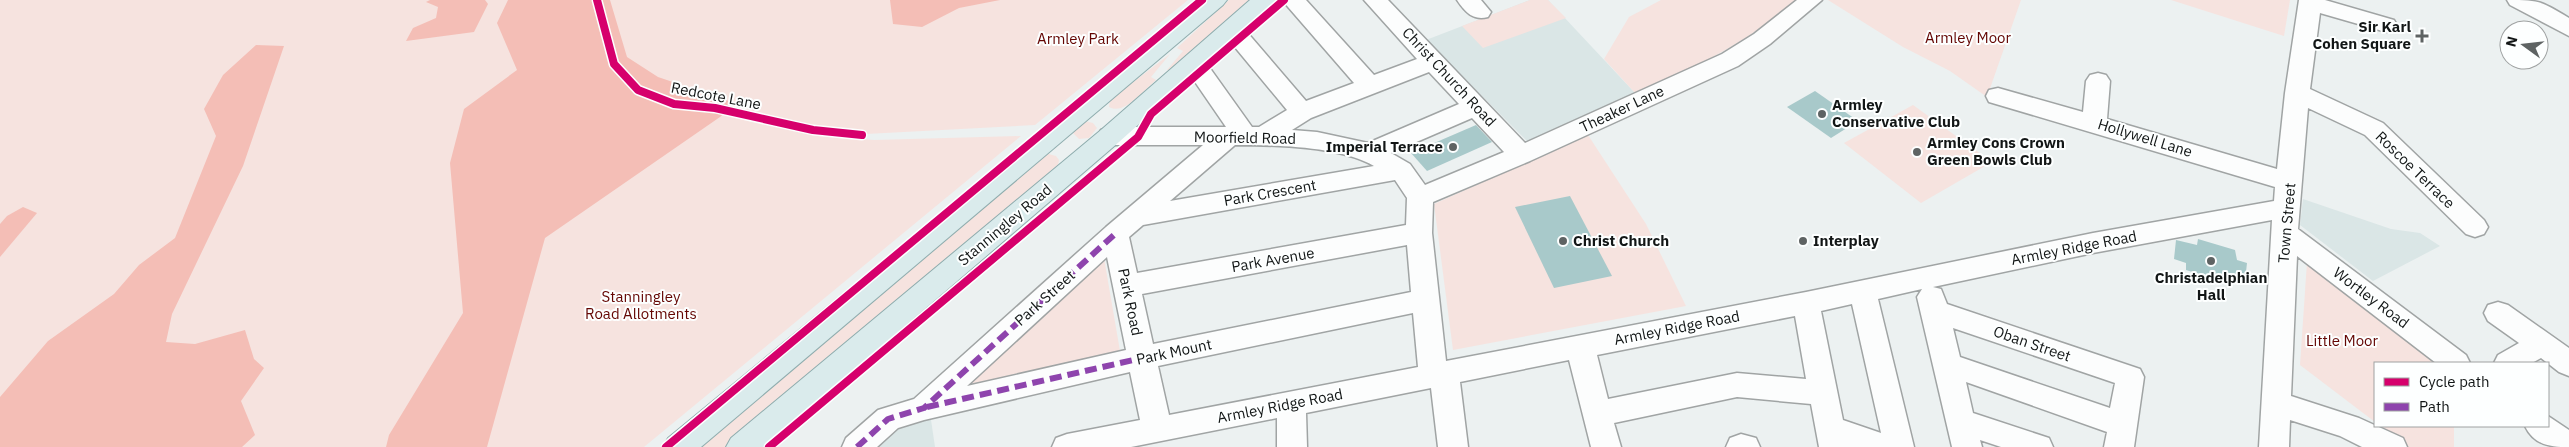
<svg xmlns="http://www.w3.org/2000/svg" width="2569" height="447" font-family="'IBM Plex Sans',sans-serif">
	<rect width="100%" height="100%" fill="#ecf1f1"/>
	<g fill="#dae6e6">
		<polygon points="1530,0 1548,0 1636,94 1528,142 1426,40"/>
		<polygon points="2303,199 2391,229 2420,233 2440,246 2373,281 2300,225"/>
		<polygon points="930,413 935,447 876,447 908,419"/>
	</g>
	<g fill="#f6e3df">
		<polygon points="0,0 1188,0 1035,125 828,136 874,140 1021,136 644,447 0,447"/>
		<polygon points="1229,0 1251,0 1169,70 1167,70 1183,51 1177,48"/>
		<polygon points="1530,0 1548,0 1566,18 1483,48 1462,26"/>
		<path d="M1661,0H1797C1748,42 1695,68 1636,94L1604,59L1629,17Z"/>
		<polygon points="1828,0 2021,0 1987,97 1950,71 1903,47"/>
		<polygon points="2171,0 2290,0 2284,36"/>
		<path d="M1170,54L1151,77L1156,80C1145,89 1124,116 1109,107L1110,100Z"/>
		<polygon points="1913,105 1992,162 1921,203 1844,143"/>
		<polygon points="1085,121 1093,123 1097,128 1089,138 1079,139 1073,133 1074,129"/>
		<polygon points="1588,135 1646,224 1686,306 1453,350 1434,204"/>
		<polygon points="1045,153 1056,156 1059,160 1058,165 726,447 692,447"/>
		<polygon points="1104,258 1120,351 961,386"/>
		<polygon points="2307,262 2437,363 2375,363 2375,422 2300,365"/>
		<polygon points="2381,426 2454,426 2454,447 2409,447"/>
	</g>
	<g fill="#f4beb6">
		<polygon points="430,0 485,0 488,4 474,32 406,41 413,28 436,18 438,7 426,2"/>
		<polygon points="508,0 610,0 627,57 658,77 735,103 720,117 545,238 487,447 386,447 389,435 463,313 450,163 464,109 517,70 497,23"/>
		<polygon points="890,0 1000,0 959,8 922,27 893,24"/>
		<polygon points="256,45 284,46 243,166 172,314 166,342 195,344 245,330 254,359 264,368 241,401 255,435 242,447 0,447 0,397 48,341 114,294 139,265 175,238 216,136 204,109 223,75"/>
		<polygon points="23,207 37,213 0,257 0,224 7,216"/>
	</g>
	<g fill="#a8c9ca">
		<polygon points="1815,91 1858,121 1831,138 1787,107"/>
		<polygon points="1476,125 1492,142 1427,171 1411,153"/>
		<polygon points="1570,196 1612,276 1554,288 1515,207"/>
		<polygon points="2198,239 2235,250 2237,260 2247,263 2245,281 2234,277 2234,285 2186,270 2186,263 2174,259 2176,240 2197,245"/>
	</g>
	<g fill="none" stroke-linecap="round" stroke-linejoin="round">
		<defs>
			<g id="minor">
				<path d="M1282,0H1306L1374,75L1417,59L1364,0H1388L1525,143L1722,54L1754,34L1797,0H1822L1770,44L1738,66L1530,161L1433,202L1432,233L1446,361L1806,292L2093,233L2274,201L2275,187L1989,102L1986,96L1989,90L1998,88L2083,112L2086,81L2090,75L2098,73L2106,75L2110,81L2107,119L2277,169L2285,93L2299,0H2325L2394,20L2397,25L2394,30L2386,32L2320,13L2310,89L2383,123L2484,220L2488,227L2484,234L2475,237L2466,234L2365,135L2308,108L2298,229L2466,355L2470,363H2436L2297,256L2291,396L2359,418L2403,438L2407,447H2362L2340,436L2290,420L2289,447H2259L2272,220L2093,253L1933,287L1941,289L1947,304L2140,369L2144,377L2134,447H2104L2107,432L1966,382L1973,413L2049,438L2053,447H2001L1980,440L1982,447H1952L1917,297L1922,289L1878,299L1914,447H1819L1811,404L1737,397L1614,423L1621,447H1591L1569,360L1460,382L1468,447H1438L1431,388L1306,413L1307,447H1277V418L1131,447H1052L1056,438L1067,434L1140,420L1130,372L924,420L898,428L877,447H842L846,438L878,410L914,399L1106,227L1203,145H1110L1101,142L1098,136L1101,130L1110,127H1226L1182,63L1186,57L1194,55L1202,57L1252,127H1259L1287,110L1224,34L1220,29L1224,24L1232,21L1240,24L1306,101L1354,83ZM1429,72L1459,104L1368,143L1317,132L1292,130L1311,118ZM1472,118L1504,152L1425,185L1410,164L1391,153ZM1235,145C1273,145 1340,146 1374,166L1170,201ZM1395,180L1407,198L1406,225L1137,273L1129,237L1143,225ZM1407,245L1411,292L1153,344L1142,294ZM1107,257L1126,350L967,386ZM1852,304L1881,433L1843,420L1821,311ZM1413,313L1418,367L1169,415L1158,366ZM1795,316L1806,379L1737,373L1608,399L1597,355ZM1953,328L2115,383L2110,408L1960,357Z"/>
				<path d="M1457,0H1481L1491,12L1488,17C1473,21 1465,12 1457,0Z"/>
				<path d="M2507,0C2540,0 2541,1 2569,18V36L2510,5Z"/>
				<polygon points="2498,302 2508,305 2569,348 2569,376 2559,372 2541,358 2532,363 2494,363 2498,355 2519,343 2488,321 2484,313 2488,305"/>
				<path d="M2548,416L2569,430V447C2550,447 2534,445 2525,426H2548Z"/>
				<polygon points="1741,434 1756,438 1760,447 1726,447 1730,438"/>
			</g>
			<g id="major">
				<polygon points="1200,0 1227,0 1223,5 701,447 663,447 668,438"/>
				<polygon points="1250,0 1277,0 1119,142 764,447 726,447 731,438 1101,130"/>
			</g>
		</defs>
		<use href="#minor" stroke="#a0a4a4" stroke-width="3"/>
		<use href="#major" stroke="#8eacad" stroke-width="2"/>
		<use href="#minor" fill="#fcfdfd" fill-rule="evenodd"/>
		<use href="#major" fill="#daebec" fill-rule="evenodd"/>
		<g stroke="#8e44ad" stroke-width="6" stroke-dasharray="12 6" stroke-linecap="butt">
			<polyline points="927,407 1142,358"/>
			<polyline points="857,447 888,419 924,408 1115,234"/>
		</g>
		<defs>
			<g id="cycleway">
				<polyline points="597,0 614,64 638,90 674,104 715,108 813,130 862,135"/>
				<polyline points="666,447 1202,0"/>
				<polyline points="769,447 1138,137 1151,114 1284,0"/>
			</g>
		</defs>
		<use href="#cycleway" stroke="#fdffff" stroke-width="11"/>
		<use href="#cycleway" stroke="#d6006c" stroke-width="8"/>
	</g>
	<g fill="#5e6363" stroke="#fdffff" stroke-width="2">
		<path d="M2419.5 28.5h5v5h5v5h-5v5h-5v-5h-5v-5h5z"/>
		<circle cx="1822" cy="114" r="5"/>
		<circle cx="1453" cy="147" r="5"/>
		<circle cx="1917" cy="152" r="5"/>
		<circle cx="1563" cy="241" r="5"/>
		<circle cx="1803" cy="241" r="5"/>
		<circle cx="2211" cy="261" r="5"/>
	</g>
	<g text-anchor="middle" stroke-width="4" stroke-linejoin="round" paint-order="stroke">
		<g font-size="15" font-weight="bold" fill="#121616" stroke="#fdffff" text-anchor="start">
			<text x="2411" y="32" text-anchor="end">Sir Karl<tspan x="2411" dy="17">Cohen Square</tspan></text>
			<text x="1832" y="110">Armley<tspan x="1832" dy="17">Conservative Club</tspan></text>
			<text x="1927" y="148">Armley Cons Crown<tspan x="1927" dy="17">Green Bowls Club</tspan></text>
			<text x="1443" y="152" text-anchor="end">Imperial Terrace</text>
			<text x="1573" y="246">Christ Church</text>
			<text x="1813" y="246">Interplay</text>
			<text x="2211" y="283" text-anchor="middle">Christadelphian<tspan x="2211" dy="17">Hall</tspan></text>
		</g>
		<g font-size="15" fill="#640603" stroke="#fdffff">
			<text x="1968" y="43">Armley Moor</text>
			<text x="1078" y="44">Armley Park</text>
			<text x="641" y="302">Stanningley<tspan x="641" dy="17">Road Allotments</tspan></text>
			<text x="2342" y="346">Little Moor</text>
		</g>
		<g font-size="15" fill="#121616" stroke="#fdffff">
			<text transform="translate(1449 77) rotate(47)" y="5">Christ Church Road</text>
			<text transform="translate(716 96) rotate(11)" y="5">Redcote Lane</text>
			<text transform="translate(1622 109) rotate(-25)" y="5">Theaker Lane</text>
			<text transform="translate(1245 138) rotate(1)" y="5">Moorfield Road</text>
			<text transform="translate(2145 138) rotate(17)" y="5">Hollywell Lane</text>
			<text transform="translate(2415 170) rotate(44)" y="5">Roscoe Terrace</text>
			<text transform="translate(1270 193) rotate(-10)" y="5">Park Crescent</text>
			<text transform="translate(2287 223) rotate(-85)" y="5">Town Street</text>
			<text transform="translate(1005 225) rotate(-40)" y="5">Stanningley Road</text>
			<text transform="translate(2074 248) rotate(-11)" y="5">Armley Ridge Road</text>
			<text transform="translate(1273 260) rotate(-10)" y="5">Park Avenue</text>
			<text transform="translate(1045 298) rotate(-42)" y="5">Park Street</text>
			<text transform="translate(2371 298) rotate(37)" y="5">Wortley Road</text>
			<text transform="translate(1130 302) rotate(78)" y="5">Park Road</text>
			<text transform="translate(1677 328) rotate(-11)" y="5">Armley Ridge Road</text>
			<text transform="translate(2032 344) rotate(19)" y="5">Oban Street</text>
			<text transform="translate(1174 352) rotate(-12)" y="5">Park Mount</text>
			<text transform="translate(1280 406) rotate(-11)" y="5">Armley Ridge Road</text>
		</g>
	</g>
	<rect x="2374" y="362" width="175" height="65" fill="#fdffff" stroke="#9fa2a2"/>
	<rect x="2384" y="378" width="25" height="8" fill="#d6006c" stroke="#9fa2a2"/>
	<text x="2419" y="387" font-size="15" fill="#121616">Cycle path</text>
	<rect x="2384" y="403" width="25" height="8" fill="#8e44ad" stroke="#9fa2a2"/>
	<text x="2419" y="412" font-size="15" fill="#121616">Path</text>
	<g transform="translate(2524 45) rotate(285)"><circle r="24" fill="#fdffff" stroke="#9fa2a2"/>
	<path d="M0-4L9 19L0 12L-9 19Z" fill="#5e6363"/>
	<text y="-8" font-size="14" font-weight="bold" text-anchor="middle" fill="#121616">N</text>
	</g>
</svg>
